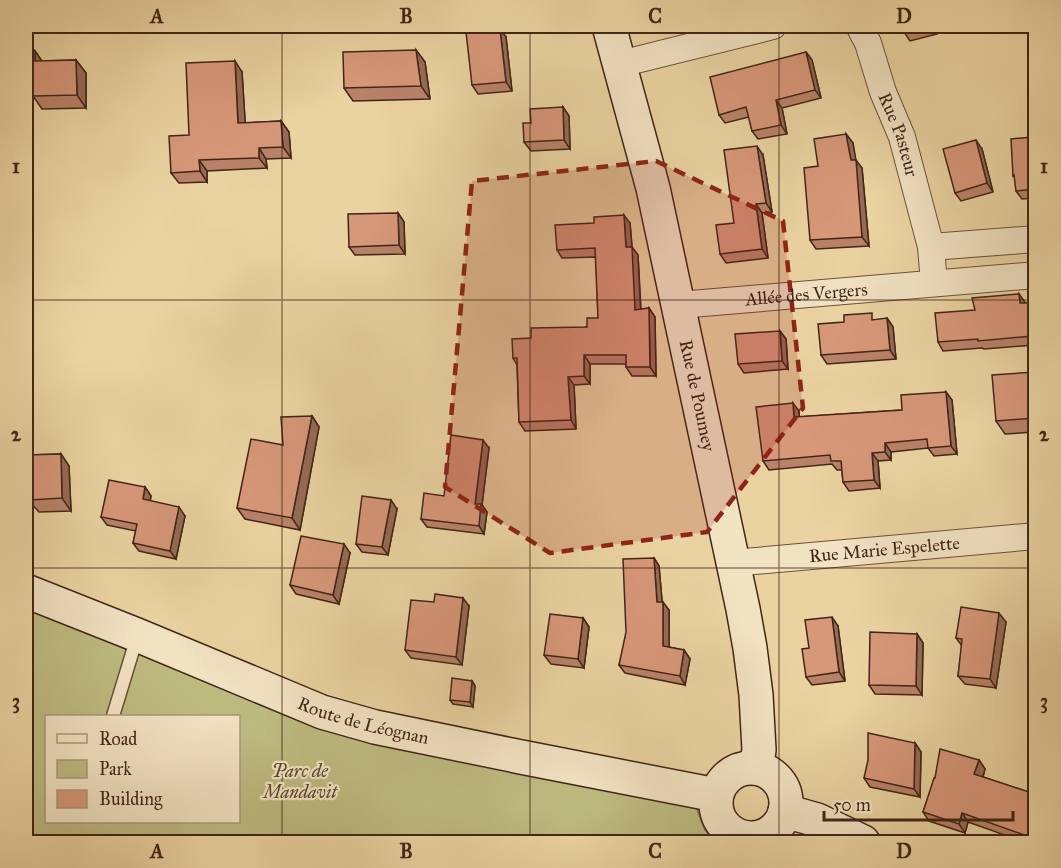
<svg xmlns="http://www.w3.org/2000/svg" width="1061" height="868" font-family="'IM FELL Great Primer',serif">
	<rect width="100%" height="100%" fill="#ead3a1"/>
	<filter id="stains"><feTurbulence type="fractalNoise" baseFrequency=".00333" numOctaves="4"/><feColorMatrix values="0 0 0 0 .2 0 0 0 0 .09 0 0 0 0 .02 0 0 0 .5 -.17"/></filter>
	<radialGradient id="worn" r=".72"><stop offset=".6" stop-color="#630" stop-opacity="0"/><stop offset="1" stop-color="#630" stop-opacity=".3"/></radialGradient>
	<path fill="#bdba80" stroke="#80704c" stroke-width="1.5" fill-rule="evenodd" d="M26,609L360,740L696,807L705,830L716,842H26ZM46,716H238V822H46Z"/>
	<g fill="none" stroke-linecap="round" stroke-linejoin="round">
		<defs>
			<polyline id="lane" points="113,716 137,637"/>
			<g id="street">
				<path id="s1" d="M859,26L868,43L883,92L902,137L931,247"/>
				<polyline points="620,64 773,26"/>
				<polyline points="934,283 931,247 1036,239"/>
				<path id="s2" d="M679,305L1036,275"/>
				<path id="s3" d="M733,563L1036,536"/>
				<polyline points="741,842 743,837"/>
			</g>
			<g id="secondary">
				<path id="s4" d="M609,26L653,188L743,609L750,648L756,695L759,750L756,768"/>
				<path id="s5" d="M26,591L137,635L322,712L375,727L521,757L716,795"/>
				<circle cx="751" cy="803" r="35"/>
				<polyline points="785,811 817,820 863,842"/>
			</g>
		</defs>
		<use href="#lane" stroke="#6c503a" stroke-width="15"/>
		<use href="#street" stroke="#6c503a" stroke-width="28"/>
		<use href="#secondary" stroke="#422518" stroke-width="36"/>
		<use href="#lane" stroke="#f1e2c2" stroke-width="12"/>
		<use href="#street" stroke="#f1e2c2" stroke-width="26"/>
		<use href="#secondary" stroke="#f1e2c2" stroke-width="33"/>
	</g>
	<g fill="#b98268" stroke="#422518" stroke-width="1.5">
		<polygon points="180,26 213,26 182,29"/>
		<polygon points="360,26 386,26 386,29 363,31"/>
		<polygon points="902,26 934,26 937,34 910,41 904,32"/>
		<polygon points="506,37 512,91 478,94 472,85"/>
		<polygon points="416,50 425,62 430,99 353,101 344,88"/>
		<polygon points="26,51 35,51 42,61 76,60 86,73 86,108 42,109 33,96 33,93 26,93"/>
		<polygon points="806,52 812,60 821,98 782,108 787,134 758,139 752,131 749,117 725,123 719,115"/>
		<polygon points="242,72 245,123 281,121 289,132 291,158 266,159 267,168 207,171 207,182 179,183 171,173 189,135"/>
		<polygon points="563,107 569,116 570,149 531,151 524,142"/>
		<polygon points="846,134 853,143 855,160 862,168 869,246 816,249 810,240 818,166"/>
		<polygon points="1035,142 1035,198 1022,199 1016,191 1015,177 1013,176"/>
		<polygon points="982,149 993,192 961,201 955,193"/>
		<polygon points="763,155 772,212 762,213 768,258 726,263 720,254"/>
		<polygon points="398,213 404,222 405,254 355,255 349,247"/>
		<polygon points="630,223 632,247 638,255 641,309 649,308 655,317 656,376 632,376 626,367 626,364 590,364 590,384 574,385 576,429 525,431 519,422 517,365 513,358 531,338 587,327 598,318 596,257 562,258 557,250"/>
		<polygon points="1019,294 1025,303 1029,303 1035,311 1035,345 984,349 982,348 943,351 938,342 975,310"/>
		<polygon points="887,318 893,327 896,359 827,364 821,355"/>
		<polygon points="780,331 786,339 788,369 744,373 738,364"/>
		<polygon points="1035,372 1035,432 1005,434 996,421"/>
		<polygon points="946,392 952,400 957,454 934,456 928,448 891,452 891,460 878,461 880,488 849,491 843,482 842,470 837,470 832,464 769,470 763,461 799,411 799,417 902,410"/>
		<polygon points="312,416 319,427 300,530 245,519 237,508"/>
		<polygon points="489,448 482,505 487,512 484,534 427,527 421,519 444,496"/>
		<polygon points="26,451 27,455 61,454 69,466 71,511 39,512 28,500 26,500"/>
		<polygon points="145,487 151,496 150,501 185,516 176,559 139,551 133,543 136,531 107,525 101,517"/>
		<polygon points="397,509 388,555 362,552 356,544"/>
		<polygon points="350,553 339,604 296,594 290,585"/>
		<polygon points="654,558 659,566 662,602 669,610 669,647 684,650 690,659 685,685 625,673 619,665"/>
		<polygon points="469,606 462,665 411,658 405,650"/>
		<polygon points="583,618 589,627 584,668 551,664 544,655"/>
		<polygon points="1006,622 996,688 965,684 958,676 962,646 956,638"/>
		<polygon points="838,626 845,681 812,685 806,677 809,648"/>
		<polygon points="917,634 923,643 922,695 875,694 869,685"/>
		<polygon points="472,681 475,686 473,707 453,704 450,700"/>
		<polygon points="915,743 921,752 920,797 870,787 864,778"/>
		<polygon points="979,760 985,769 983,777 1035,794 1035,843 1027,843 968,822 965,833 929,821 923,812 935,778"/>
	</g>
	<g fill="#966a55" stroke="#422518" stroke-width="1.5">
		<polygon points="930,26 934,26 937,34"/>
		<polygon points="500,29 506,37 512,91 506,82"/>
		<polygon points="416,50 425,62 430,99 421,86"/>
		<polygon points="35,51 44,64 35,61"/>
		<polygon points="806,52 812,60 821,98 815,90"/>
		<polygon points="76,60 86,73 86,108 77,95"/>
		<polygon points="235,61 242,72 246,134 238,123"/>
		<polygon points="776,100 782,108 787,134 781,125"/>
		<polygon points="563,107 569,116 570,149 564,140"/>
		<polygon points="281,121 289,132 291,158 283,147"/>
		<polygon points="846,134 853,143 857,166 856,160 862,168 869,246 862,237"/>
		<polygon points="1032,137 1035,142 1035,150 1033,146"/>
		<polygon points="976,140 982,149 993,192 987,183"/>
		<polygon points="757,146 763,155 772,212 766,203"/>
		<polygon points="259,148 266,159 267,168 259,158"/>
		<polygon points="199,160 207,171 207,182 200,171"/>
		<polygon points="756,204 762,213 768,258 762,249"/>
		<polygon points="398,213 404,222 405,254 399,245"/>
		<polygon points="624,215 630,223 632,247 638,255 641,318 635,310 626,247"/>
		<polygon points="1019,294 1025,302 1026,312 1020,303"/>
		<polygon points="1029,303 1035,311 1035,340 1033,336"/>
		<polygon points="649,308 655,317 656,376 650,367"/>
		<polygon points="887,318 893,327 896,359 890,350"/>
		<polygon points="780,331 786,339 788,369 782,361"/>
		<polygon points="584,355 590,364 590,384 584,376"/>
		<polygon points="568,377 574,385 576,429 571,420"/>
		<polygon points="946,392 952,400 957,454 951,446"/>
		<polygon points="793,403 799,411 800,426 794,417"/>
		<polygon points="312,416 319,427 300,530 292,518"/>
		<polygon points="483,440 489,448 482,505 487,512 484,534 479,526 475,504"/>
		<polygon points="885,443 891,452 891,460 885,452"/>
		<polygon points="872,453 878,461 880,488 874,480"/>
		<polygon points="61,454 69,466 71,511 62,498"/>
		<polygon points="145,487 151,496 149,508 143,499"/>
		<polygon points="391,500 397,509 388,555 382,547"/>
		<polygon points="179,507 185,516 176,559 170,551"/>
		<polygon points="344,544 350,553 339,604 333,595"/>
		<polygon points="654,558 659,566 663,611 657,602"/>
		<polygon points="463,598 469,606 462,665 456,657"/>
		<polygon points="663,602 669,610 669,654 663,646"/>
		<polygon points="999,613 1006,622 996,688 990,679"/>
		<polygon points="832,617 838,626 845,681 839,672"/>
		<polygon points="583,618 589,627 584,668 578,659"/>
		<polygon points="917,634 923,643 922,695 916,686"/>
		<polygon points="684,650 690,659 685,685 680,676"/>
		<polygon points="472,681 475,686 473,707 470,702"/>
		<polygon points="915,743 921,752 920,797 914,789"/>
		<polygon points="979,760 985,769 981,783 974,774"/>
		<polygon points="962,813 968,822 965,833 959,824"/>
	</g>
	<g fill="#d79779" stroke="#422518" stroke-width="1.5">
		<polygon points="902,26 930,26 904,32"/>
		<polygon points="500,29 506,82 472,85 466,32"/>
		<polygon points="416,50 421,86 344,88 343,52"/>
		<polygon points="26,51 35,51 35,61 76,60 77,95 33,96 33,80 26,80"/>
		<polygon points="806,52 815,90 776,100 781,125 752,131 746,107 719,115 710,77"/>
		<polygon points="235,61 238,123 281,121 283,147 259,148 259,158 199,160 200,171 171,173 169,136 189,135 186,63"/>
		<polygon points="563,107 564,140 524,142 523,123 531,123 530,109"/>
		<polygon points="846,134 851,160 856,160 862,237 810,240 804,168 818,166 814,139"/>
		<polygon points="1032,137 1033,146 1035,146 1035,189 1016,191 1014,175 1013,176 1011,139"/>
		<polygon points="976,140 987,183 955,193 943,149"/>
		<polygon points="757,146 766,203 756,204 762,249 720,254 716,225 734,223 724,150"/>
		<polygon points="398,213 399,245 349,247 348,214"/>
		<polygon points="624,215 626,247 632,247 635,310 649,308 650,367 626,367 626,355 584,355 584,376 568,377 571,420 519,422 517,358 513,358 512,339 531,338 531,328 587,327 587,318 598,318 595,248 557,250 555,225 594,223 594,217"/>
		<polygon points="1019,294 1020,303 1029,303 1033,336 978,341 978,339 938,342 935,313 975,310 972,298"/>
		<polygon points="872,313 872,320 887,318 890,350 821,355 818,324 844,322 844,315"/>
		<polygon points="780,331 782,361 738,364 735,334"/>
		<polygon points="1035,372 1035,418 996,421 992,375"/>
		<polygon points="946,392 951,446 928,448 927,439 885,443 885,452 872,453 874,480 843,482 841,461 831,461 830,455 763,461 756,407 793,403 794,417 902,410 901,395"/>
		<polygon points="312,416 292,518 237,508 251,439 283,445 281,417"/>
		<polygon points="451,435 483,440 475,504 481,504 479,526 421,519 424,493 444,496"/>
		<polygon points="61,454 62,498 30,500 26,494 26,455"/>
		<polygon points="109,480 145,487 143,499 179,507 170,551 133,543 137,524 101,517"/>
		<polygon points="362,496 391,500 382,547 356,544"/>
		<polygon points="301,536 344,544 333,595 290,585"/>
		<polygon points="654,558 657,602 663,602 663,646 684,650 680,676 619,665 626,632 623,559"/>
		<polygon points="435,594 463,598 456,657 405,650 411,600 434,602"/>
		<polygon points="961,607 999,613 990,679 958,676 962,639 956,638"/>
		<polygon points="550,614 583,618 578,659 544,655"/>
		<polygon points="832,617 839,672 806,677 802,649 809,648 805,620"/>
		<polygon points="870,632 917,634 916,686 869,685"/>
		<polygon points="452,678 472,681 470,702 450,700"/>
		<polygon points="868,733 915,743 914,789 864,778 868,760"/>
		<polygon points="940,749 979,760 974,774 1035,794 1035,838 1034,837 1033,838 962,813 959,824 923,812 934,778 935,778"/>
	</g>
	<path fill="#8f2418" fill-opacity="0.2" stroke="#8f2418" stroke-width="4.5" stroke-dasharray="12 8" stroke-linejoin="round" d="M656,161L783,221L803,408L707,532L550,553L445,487L472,181Z"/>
	<path fill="none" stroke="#422518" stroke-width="1.5" stroke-opacity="0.55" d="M282,26V842M530,26V842M779,26V842M26,300H1036M26,568H1036"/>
	<g text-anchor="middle" stroke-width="4.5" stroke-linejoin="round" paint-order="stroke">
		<g font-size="18" fill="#422518" stroke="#f1e2c2">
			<text dy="6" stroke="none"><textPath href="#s1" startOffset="116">Rue Pasteur</textPath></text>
			<text dy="6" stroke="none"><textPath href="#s2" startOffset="128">Allée des Vergers</textPath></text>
			<text dy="6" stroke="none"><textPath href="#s4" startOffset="380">Rue de Poumey</textPath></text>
			<text dy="6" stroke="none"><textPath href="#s3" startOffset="152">Rue Marie Espelette</textPath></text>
			<text dy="6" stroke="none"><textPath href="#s5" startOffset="362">Route de Léognan</textPath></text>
		</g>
		<g font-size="18" font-style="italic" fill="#5b432d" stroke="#f1e2c2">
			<text x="300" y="777">Parc de<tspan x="300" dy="21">Mandavit</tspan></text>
		</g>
	</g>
	<rect width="1061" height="868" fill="none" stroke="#ead3a1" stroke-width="66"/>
	<rect x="45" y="715" width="195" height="108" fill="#f1e2c2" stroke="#ab967e" stroke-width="1.5"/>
	<rect x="57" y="734" width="30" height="9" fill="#f1e2c2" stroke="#ab967e" stroke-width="1.5"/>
	<text x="99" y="745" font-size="18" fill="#422518">Road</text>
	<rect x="57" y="760" width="30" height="18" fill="#bdba80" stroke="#ab967e" stroke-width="1.5"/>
	<text x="99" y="775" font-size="18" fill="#422518">Park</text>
	<rect x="57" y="790" width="30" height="18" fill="#d79779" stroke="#ab967e" stroke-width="1.5"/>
	<text x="99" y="805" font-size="18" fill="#422518">Building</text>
	<path d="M824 811v9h189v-9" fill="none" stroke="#422518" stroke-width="3"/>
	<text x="833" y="811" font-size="18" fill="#422518" stroke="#f1e2c2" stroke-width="4.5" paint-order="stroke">50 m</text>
	<rect x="33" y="33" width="995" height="802" fill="none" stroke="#422518" stroke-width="2"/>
	<g font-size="20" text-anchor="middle" font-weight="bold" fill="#422518">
		<text x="157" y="23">A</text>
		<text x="406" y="23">B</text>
		<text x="655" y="23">C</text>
		<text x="904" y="23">D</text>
		<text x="16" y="173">1</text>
		<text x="1044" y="173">1</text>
		<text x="16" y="441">2</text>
		<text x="1044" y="441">2</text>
		<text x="16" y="708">3</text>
		<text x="1044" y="708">3</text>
		<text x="157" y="858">A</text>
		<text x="406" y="858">B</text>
		<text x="655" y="858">C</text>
		<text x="904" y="858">D</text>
	</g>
	<rect width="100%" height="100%" filter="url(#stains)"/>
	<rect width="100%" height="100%" fill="url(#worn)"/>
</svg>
